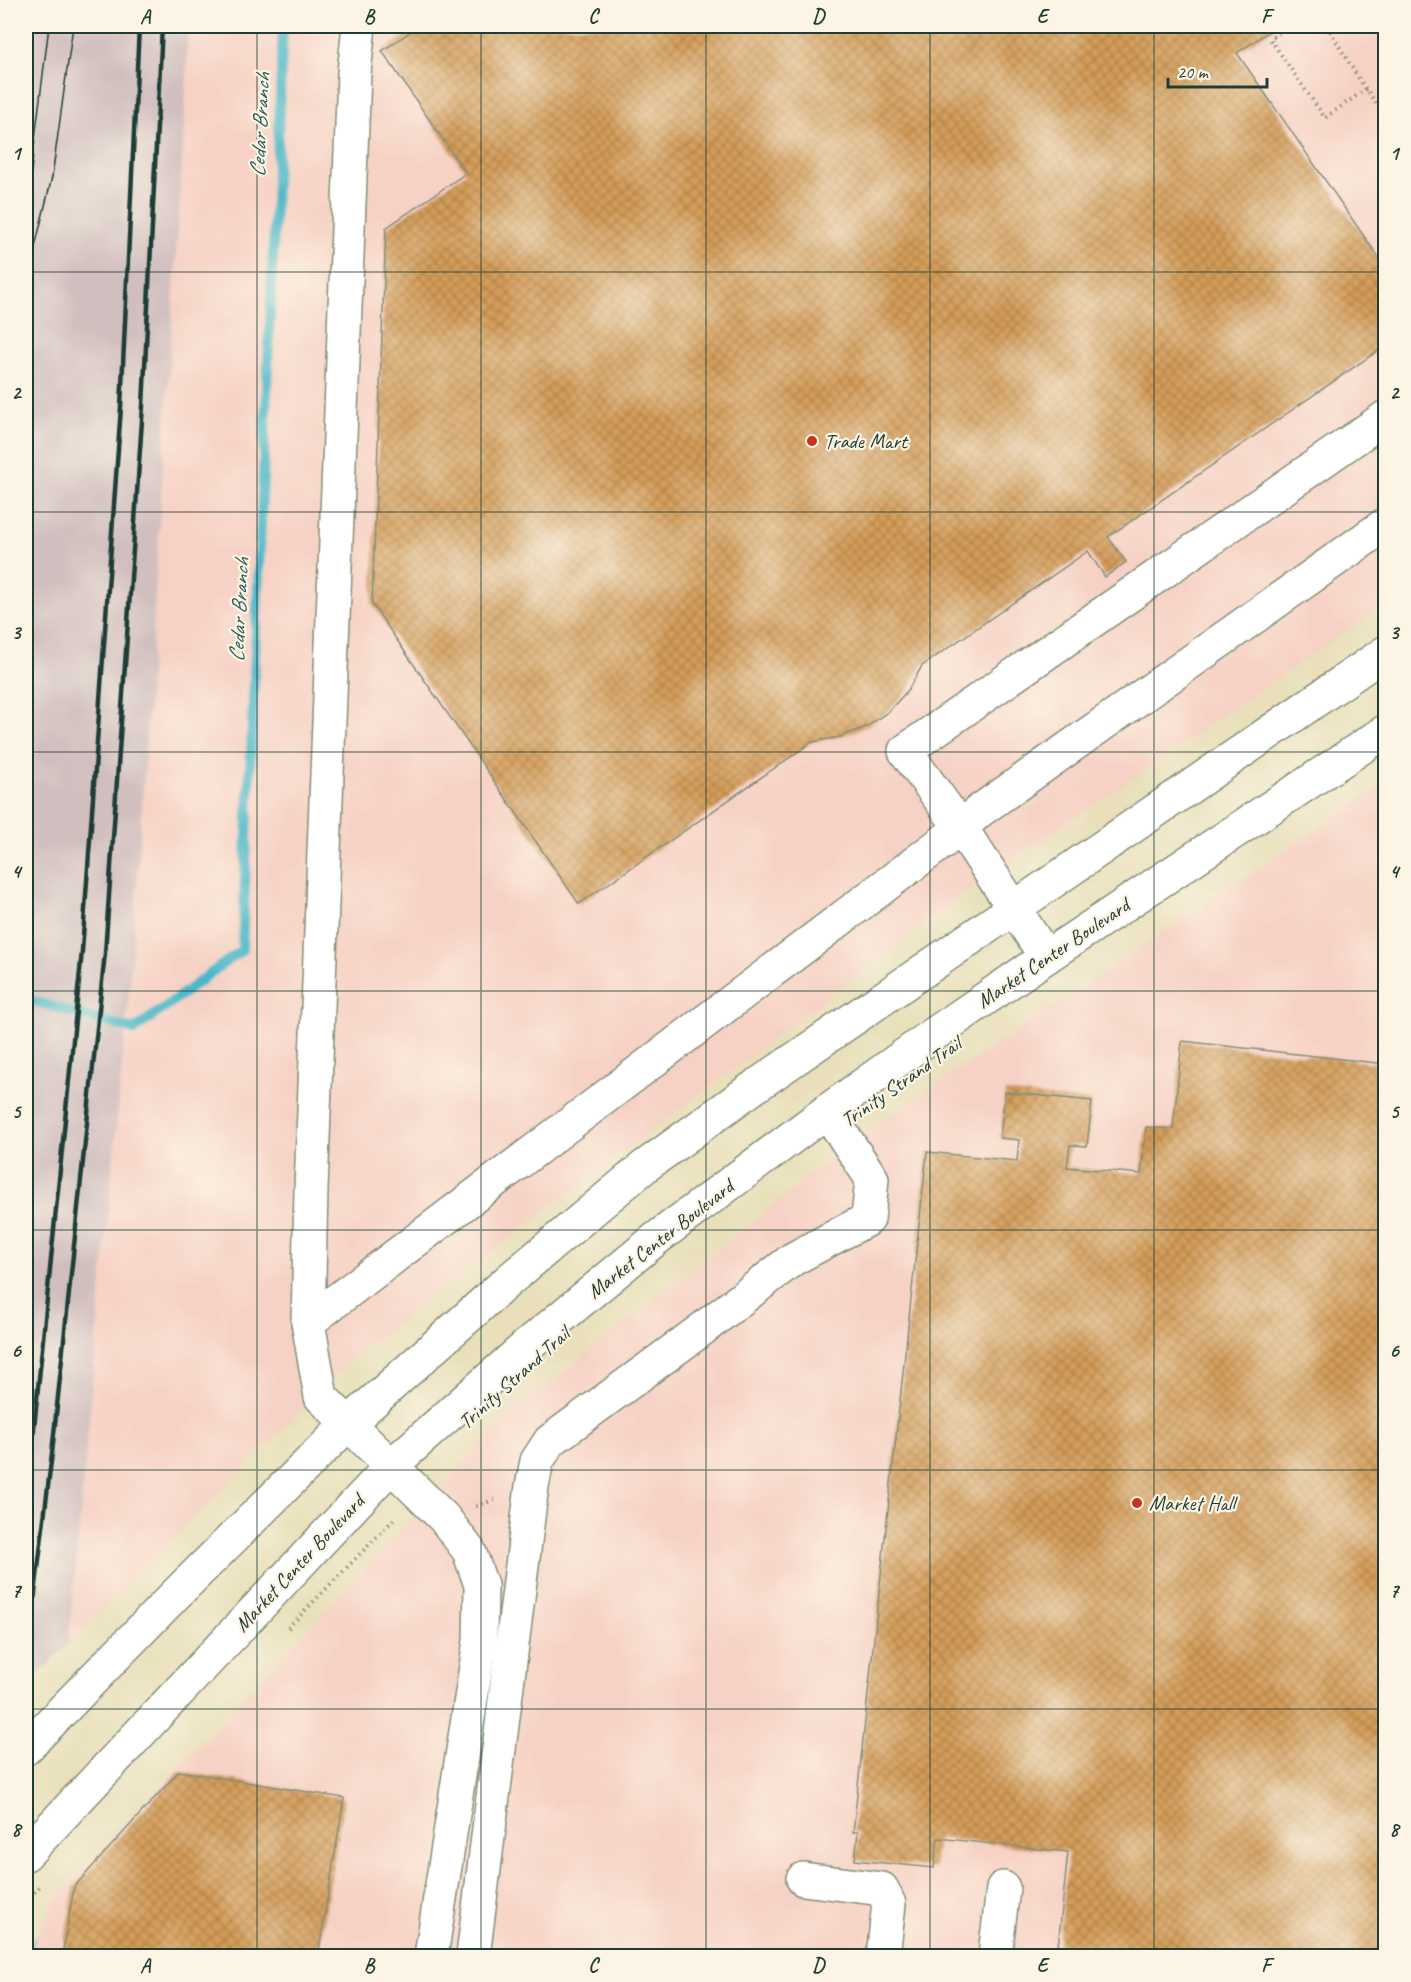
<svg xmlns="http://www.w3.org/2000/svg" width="1411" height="1982" font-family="Caveat,sans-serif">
	<defs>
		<pattern id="building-cross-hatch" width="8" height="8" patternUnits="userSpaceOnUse" patternTransform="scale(1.5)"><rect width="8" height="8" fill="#d59d59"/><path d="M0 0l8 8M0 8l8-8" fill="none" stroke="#ac814a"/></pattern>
	</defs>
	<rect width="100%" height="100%" fill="#fcf5e5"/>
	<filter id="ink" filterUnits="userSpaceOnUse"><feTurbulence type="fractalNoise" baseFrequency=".0167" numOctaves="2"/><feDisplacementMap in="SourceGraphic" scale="12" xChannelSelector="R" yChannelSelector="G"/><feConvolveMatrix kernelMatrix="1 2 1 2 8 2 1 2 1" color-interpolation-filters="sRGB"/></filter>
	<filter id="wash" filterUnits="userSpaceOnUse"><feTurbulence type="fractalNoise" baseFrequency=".008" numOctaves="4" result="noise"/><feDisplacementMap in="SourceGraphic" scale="24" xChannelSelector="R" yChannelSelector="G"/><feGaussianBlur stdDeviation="1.35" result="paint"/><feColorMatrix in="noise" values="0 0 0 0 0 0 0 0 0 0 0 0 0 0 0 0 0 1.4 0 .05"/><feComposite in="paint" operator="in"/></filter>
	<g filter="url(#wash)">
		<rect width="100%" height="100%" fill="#e9e0bb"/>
		<g fill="#f6d1c5">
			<polygon points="188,26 1385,26 1385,604 965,894 359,1352 68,1645 133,949 186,95"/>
			<polygon points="1385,783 1385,1956 33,1956 37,1934 58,1896 507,1417 769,1209 841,1149"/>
		</g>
		<g fill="#d1bfbf">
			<polygon points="26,26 188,26 186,95 133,949 68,1645 26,1687"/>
			<polygon points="37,1934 33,1956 26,1956 26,1946"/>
		</g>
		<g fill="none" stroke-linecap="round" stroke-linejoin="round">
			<polyline stroke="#4cb8c8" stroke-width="10" points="26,999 134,1030 242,950 283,26"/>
		</g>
		<g id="blocks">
			<g fill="url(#building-cross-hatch)">
				<polygon points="419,26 1277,26 1237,53 1386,268 1386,345 1108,537 1126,562 1105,577 1088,551 922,666 908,690 889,711 866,727 840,737 812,742 579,904 372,604 386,228 466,173 382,51"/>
				<polygon points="1182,1041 1386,1064 1386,1956 1057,1956 1068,1852 938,1838 934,1868 855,1860 858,1832 853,1832 927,1152 1017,1161 1019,1140 1000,1138 1005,1092 1092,1101 1087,1146 1070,1145 1067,1167 1141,1174 1146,1127 1173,1129"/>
				<polygon points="179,1771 344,1798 318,1956 62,1956 74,1887"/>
			</g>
		</g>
	</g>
	<g filter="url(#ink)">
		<use href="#blocks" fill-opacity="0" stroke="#848e78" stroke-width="1.5"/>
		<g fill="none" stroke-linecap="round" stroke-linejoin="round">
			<defs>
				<g id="minor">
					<polyline points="359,26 354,73 311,1190 308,1322 321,1397 444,1518 469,1551 481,1585 480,1641 431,1956"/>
					<polyline points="1046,957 961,828 905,751 1386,417"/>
					<polyline points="308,1322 961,828 978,812 1386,524"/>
					<polyline points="26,1748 175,1595 349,1423 509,1280 644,1167 750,1090 1386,652"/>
					<polyline points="26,1854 391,1466 525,1347 657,1238 827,1111 934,1034 1046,957 1386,731"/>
					<polyline points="803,1879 882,1889 889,1904 883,1956"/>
					<polyline points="473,1956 532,1486 537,1461 550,1441 701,1330 793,1259 868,1219 872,1179 827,1111"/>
					<polyline points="995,1956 1003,1888"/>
				</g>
			</defs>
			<use href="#minor" stroke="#848e78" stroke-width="36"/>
			<g stroke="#848e78" stroke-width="4" stroke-dasharray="1.5 4.5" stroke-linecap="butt">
				<polyline points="1289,26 1270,39 1325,118 1366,89"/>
				<polyline points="1327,26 1357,76 1386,118"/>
				<polyline points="476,1506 497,1499"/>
				<polyline points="288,1628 396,1517"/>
				<polyline points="26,1901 42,1884"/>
				<polyline points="1031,1947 1036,1956"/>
			</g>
			<use href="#minor" stroke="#fff" stroke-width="33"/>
			<g stroke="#1f3d34" stroke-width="1.5">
				<polyline points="26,191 31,171 49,26"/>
				<polyline points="26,284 52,177 73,26"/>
			</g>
			<g stroke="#1f3d34" stroke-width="4.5">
				<polyline points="26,1492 32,1448 82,951 121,407 139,26"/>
				<polyline points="26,1667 52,1453 105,953 143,406 162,26"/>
			</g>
		</g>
	</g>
	<path fill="none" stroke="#1f3d34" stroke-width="1.5" stroke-opacity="0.55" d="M257,26V1956M481,26V1956M706,26V1956M930,26V1956M1154,26V1956M26,272H1386M26,512H1386M26,752H1386M26,991H1386M26,1230H1386M26,1470H1386M26,1709H1386"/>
	<g fill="#c8321e" stroke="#fcf5e5" stroke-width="2">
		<circle cx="812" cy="441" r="6"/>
		<circle cx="1137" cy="1503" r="6"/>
	</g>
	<g text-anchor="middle" stroke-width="4.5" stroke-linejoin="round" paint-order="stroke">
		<g font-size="21" fill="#1f3d34" stroke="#fcf5e5" text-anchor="start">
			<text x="824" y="448">Trade Mart</text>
			<text x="1149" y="1510">Market Hall</text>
		</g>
		<g font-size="21" fill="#1f3d34" stroke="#fcf5e5">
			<text transform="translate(1053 953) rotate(-34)" y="7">Market Center Boulevard</text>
			<text transform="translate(901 1082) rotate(-35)" y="7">Trinity Strand Trail</text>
			<text transform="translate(660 1239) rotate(-38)" y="7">Market Center Boulevard</text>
			<text transform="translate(514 1378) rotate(-42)" y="7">Trinity Strand Trail</text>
			<text transform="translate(299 1563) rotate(-47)" y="7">Market Center Boulevard</text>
		</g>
		<g font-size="22" font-style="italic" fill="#2a5c59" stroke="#fcf5e5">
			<text transform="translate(259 125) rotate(-87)" y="8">Cedar Branch</text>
			<text transform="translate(238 610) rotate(-87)" y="8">Cedar Branch</text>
		</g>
	</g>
	<rect width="1411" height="1982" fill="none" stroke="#fcf5e5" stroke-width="66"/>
	<path d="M1168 78v9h99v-9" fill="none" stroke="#1f3d34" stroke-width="3"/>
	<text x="1177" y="78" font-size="18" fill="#1f3d34" stroke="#fcf5e5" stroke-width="4.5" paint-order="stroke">20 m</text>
	<rect x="33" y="33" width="1345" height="1916" fill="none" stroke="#1f3d34" stroke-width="2"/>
	<g font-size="20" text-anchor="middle" font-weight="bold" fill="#1f3d34">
		<text x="145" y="23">A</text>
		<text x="369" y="23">B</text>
		<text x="593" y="23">C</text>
		<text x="818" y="23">D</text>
		<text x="1042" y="23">E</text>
		<text x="1266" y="23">F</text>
		<text x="16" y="160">1</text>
		<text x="1394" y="160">1</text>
		<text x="16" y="399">2</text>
		<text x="1394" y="399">2</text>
		<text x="16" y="639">3</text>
		<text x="1394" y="639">3</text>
		<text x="16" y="878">4</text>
		<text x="1394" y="878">4</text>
		<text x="16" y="1118">5</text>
		<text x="1394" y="1118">5</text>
		<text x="16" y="1357">6</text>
		<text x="1394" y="1357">6</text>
		<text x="16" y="1597">7</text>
		<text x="1394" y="1597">7</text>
		<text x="16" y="1836">8</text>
		<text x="1394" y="1836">8</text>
		<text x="145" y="1972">A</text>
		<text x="369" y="1972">B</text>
		<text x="593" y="1972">C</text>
		<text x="818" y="1972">D</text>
		<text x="1042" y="1972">E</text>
		<text x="1266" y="1972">F</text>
	</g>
</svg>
